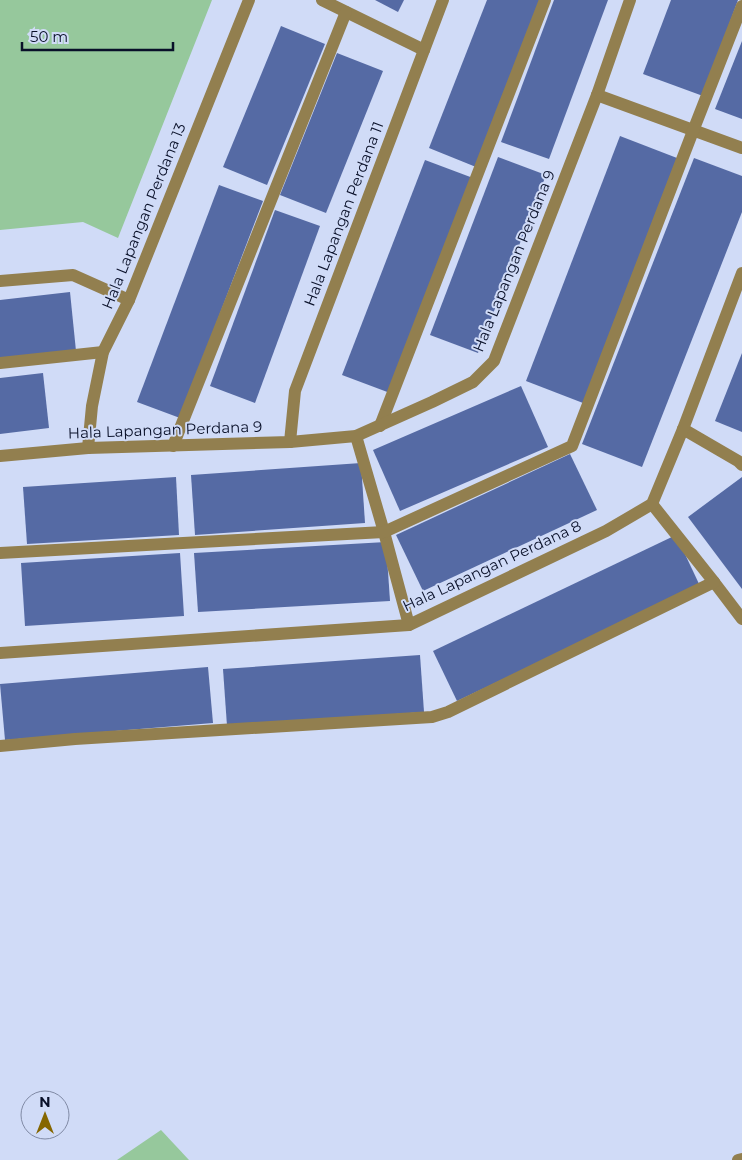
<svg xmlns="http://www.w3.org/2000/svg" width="742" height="1160" font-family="Montserrat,sans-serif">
	<rect width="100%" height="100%" fill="#d0dbf7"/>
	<g fill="#96c89c">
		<polygon points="0,0 212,0 118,238 83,222 0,230"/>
		<polygon points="161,1130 189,1160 117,1160"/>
	</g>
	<g fill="#556aa4">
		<polygon points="375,0 404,0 398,12"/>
		<polygon points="487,0 542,0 476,167 429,148"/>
		<polygon points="554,0 608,0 549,159 501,142"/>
		<polygon points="671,0 738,0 703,96 643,74"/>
		<polygon points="281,26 325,44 267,185 223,167"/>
		<polygon points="742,41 742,119 715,109"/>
		<polygon points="337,53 383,71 326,213 280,195"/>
		<polygon points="620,136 677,158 583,403 526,381"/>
		<polygon points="498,157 546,175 478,353 430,335"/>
		<polygon points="694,158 742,176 742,212 642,467 582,444"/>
		<polygon points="425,160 473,178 390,393 342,375"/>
		<polygon points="219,185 263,201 180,418 137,402"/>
		<polygon points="275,210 320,226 255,403 210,386"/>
		<polygon points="70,292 76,351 0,359 0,300"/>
		<polygon points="742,353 742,432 715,421"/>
		<polygon points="43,373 49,428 0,434 0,378"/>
		<polygon points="521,386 548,447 400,511 373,450"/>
		<polygon points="570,454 597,510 423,591 396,535"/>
		<polygon points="361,463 365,523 195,535 191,475"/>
		<polygon points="176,477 179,535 27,544 23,487"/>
		<polygon points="742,477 742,589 688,517"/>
		<polygon points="676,535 700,586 457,701 433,651"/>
		<polygon points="386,542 390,601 198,612 194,553"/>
		<polygon points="180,553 184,616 25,626 21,563"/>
		<polygon points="420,655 424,712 227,726 223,669"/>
		<polygon points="208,667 213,723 5,740 0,684"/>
	</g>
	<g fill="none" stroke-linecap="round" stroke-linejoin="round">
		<g stroke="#927f4f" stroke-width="12">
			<polyline points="322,0 424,50"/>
			<polyline points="597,95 742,148"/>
			<polyline points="0,281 73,275 129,300"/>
			<polyline points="0,363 103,352"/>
			<polyline points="380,426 545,0"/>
			<polyline points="683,429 738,461 742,465"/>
			<polyline points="356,436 384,532 409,625"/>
			<polyline points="290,442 295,391 443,0"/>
			<polyline points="173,446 346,12"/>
			<polyline points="88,448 92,406 103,352 129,300 249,0"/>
			<polyline points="0,456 88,448 290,442 356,436 432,402 473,382 494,361 597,95 630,0"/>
			<polyline points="652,504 714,582 742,619"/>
			<polyline points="0,553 384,532 572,446 693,131 742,6"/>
			<polyline points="0,653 409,625 606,531 652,504 683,429 742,273"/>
			<polyline points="0,746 75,739 432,717 448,712 714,582"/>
			<polyline points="738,1160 742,1159"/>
		</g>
	</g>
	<g text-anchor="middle" stroke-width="4" stroke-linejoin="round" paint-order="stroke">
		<g font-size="15" fill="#091029" stroke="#d0dbf7">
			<text transform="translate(344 214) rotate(-69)" y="5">Hala Lapangan Perdana 11</text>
			<text transform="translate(144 216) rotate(-68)" y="5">Hala Lapangan Perdana 13</text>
			<text transform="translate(514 261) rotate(-68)" y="5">Hala Lapangan Perdana 9</text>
			<text transform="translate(165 430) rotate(-2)" y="5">Hala Lapangan Perdana 9</text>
			<text transform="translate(492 566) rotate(-25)" y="5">Hala Lapangan Perdana 8</text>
		</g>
	</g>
	<g transform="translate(45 1115)"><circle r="24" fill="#d0dbf7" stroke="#808aa5"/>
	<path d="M0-4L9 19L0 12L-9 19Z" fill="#856600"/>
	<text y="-8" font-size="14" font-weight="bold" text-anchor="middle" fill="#091029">N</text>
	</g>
	<path d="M22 42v8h151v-8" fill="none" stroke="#091029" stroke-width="2.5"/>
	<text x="30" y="42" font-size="15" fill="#091029" stroke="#d0dbf7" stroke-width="4" paint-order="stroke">50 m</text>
</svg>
